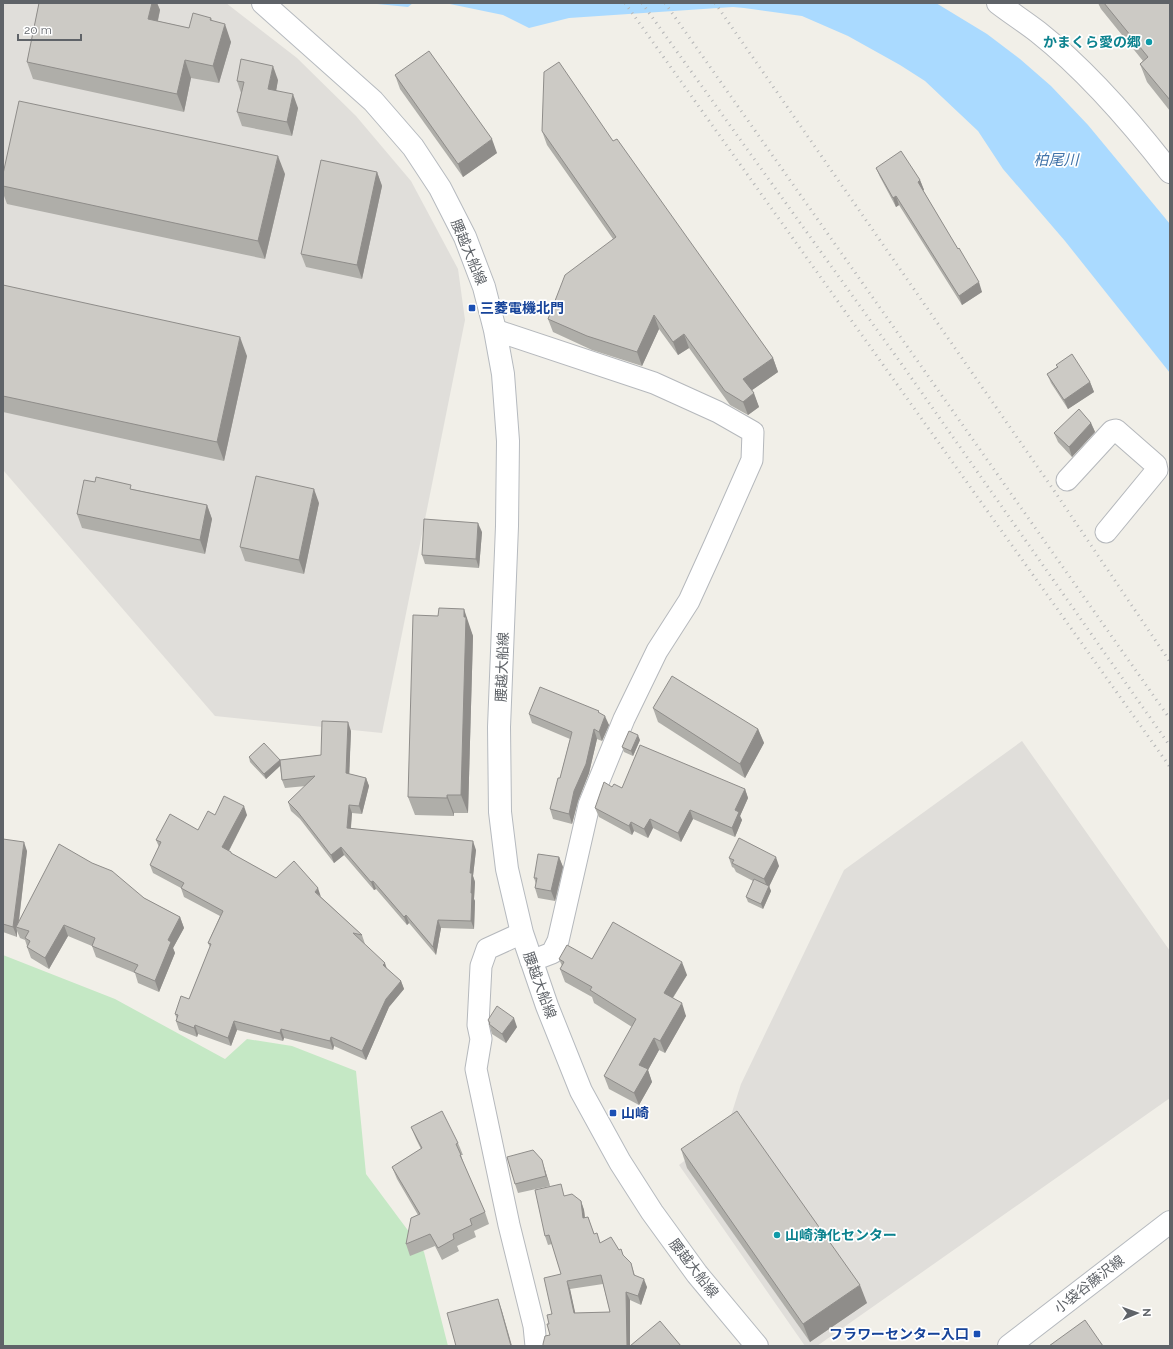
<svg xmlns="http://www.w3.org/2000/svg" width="1173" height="1349" font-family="Raleway,'Noto Sans JP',sans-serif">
	<rect width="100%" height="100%" fill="#f1efe8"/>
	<g fill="#e0deda">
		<polygon points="3,3 226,3 297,58 356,116 411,181 458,269 465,320 382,733 215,716 3,470"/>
		<polygon points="1022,741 1170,951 1170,1098 817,1346 805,1346 679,1165 727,1128 741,1084 844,870"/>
	</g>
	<polygon fill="#c5e8c5" points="3,955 115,999 225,1059 247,1039 292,1046 356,1071 366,1174 424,1252 448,1346 3,1346"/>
	<g fill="#aadaff">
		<polygon points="367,3 413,3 408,7"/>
		<polygon points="445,3 936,3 987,34 1020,59 1051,86 1088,125 1170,224 1170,373 1065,241 1003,169 978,131 925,81 900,65 848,36 802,16 744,8 733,7 569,18 529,28 503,15"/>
	</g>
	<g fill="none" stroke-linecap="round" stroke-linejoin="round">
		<defs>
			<g id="minor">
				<polyline points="495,330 654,383 718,412 753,432 752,460 714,546 689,601 657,651 624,719 589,805 558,941 552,953 531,961"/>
				<polyline points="1067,480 1112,431 1116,430 1156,465 1157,470 1106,532"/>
				<polyline points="522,933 487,949 481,966 478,1025 481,1039 476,1069 509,1225 534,1326 536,1346"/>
			</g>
			<path id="tertiary" d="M998,3C1011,13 1025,22 1038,32C1086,70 1132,123 1170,172"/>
			<g id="secondary">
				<polyline points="263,3 373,101 413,147 440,188 465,237 484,287 495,330 503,374 508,441 507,526 499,727 500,812 507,869 522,933 547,1006 581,1091 620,1162 652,1212 697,1274 757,1346"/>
				<polyline points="1009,1346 1170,1222"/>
			</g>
		</defs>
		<use href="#minor" stroke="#b5b8bc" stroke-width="23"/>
		<use href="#tertiary" stroke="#b5b8bc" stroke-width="24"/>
		<use href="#secondary" stroke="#b6babf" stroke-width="24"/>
		<use href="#minor" stroke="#fff" stroke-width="21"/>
		<use href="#tertiary" stroke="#fff" stroke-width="22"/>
		<use href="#secondary" stroke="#fff" stroke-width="22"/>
		<g stroke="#b6b7b8" stroke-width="3" stroke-dasharray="1 5" stroke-linecap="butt">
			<polyline points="625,3 1170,767"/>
			<polyline points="642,3 903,366 1170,746"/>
			<polyline points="665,3 1170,719"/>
			<polyline points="715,3 1055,492 1170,662"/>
		</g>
	</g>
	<g fill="#afaea9" fill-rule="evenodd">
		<polygon points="39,3 157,3 160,10 158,21 189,28 211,18 212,20 231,42 219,83 191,78 184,112 33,79 27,62"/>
		<polygon points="1098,3 1170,3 1170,111 1147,82 1140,64 1143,61 1101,9"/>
		<polygon points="395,75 497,153 463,177 400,89"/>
		<polygon points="278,80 276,90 298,108 292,136 242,126 237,112 241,93 237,81"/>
		<polygon points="542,131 613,141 773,358 778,372 752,390 759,407 748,415 730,405 689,348 678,355 659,329 642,366 592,350 553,332 548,319 613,239 547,145"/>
		<polygon points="876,168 920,180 924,190 923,190 982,292 962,305 899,205 896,207 880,177"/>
		<polygon points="377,172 382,186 362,279 306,267 301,254"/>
		<polygon points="285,174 265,259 7,204 3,193 3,186"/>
		<polygon points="3,285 247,356 224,461 3,412"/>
		<polygon points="1056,365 1090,382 1094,392 1068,409 1051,383 1047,374 1057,367"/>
		<polygon points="1091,423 1095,432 1072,457 1058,442 1054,433"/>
		<polygon points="132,489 207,505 212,519 205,554 82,528 77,514"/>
		<polygon points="319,503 304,574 245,561 240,547"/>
		<polygon points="482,532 479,568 425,564 422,555"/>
		<polygon points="470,627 470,629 473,636 468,813 454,813 454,816 415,815 408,797"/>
		<polygon points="653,708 758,729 764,743 745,778 658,722"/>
		<polygon points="599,713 609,725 602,741 597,739 589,773 578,801 572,824 553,819 550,809 560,778 570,739 532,723 529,714"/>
		<polygon points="351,731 349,774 366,778 369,786 362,814 352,813 351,828 476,850 473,876 475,882 474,899 475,901 474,929 441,928 436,955 409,923 407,925 376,889 374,890 344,855 334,863 300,819 291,811 288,802 306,786 285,788 282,780 280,766 266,779 250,762 249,757 280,760 321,755"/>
		<polygon points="640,740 633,756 624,752 622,747"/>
		<polygon points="612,787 622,788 745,789 748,798 740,816 742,820 735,837 693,819 681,842 653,828 648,838 634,831 632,835 599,817 595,808"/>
		<polygon points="215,815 247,815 229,851 232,854 276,878 321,897 362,935 365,944 364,944 387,969 401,981 404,989 389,1007 366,1060 334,1046 333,1050 284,1038 283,1041 237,1030 231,1046 198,1034 197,1037 179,1030 176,1021 177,1019 175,1014 189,999 210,947 208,943 220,916 184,897 181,888 153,873 150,865 159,847 156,840 198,830"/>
		<polygon points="3,839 27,851 19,921 144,898 180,917 184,928 173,948 175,953 159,992 138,983 135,973 96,957 92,946 68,936 49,969 31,958 27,947 27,946 25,940 20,938 17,931 17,937 3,932"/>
		<polygon points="559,857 563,867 555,901 538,898 535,888 536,884 534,878"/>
		<polygon points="729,858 779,866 769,886 771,891 763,909 748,902 746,897 753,881 736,872 734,868 732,867"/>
		<polygon points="559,959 592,959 687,975 673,998 686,1016 665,1053 659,1050 648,1070 652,1082 639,1105 609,1089 604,1076 632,1027 594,1003 592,997 565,982 560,969 562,966"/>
		<polygon points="488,1020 517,1027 506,1043 492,1034"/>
		<polygon points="411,1127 458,1143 463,1155 461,1155 465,1167 485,1212 489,1224 474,1231 476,1237 457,1246 459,1251 442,1260 435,1246 410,1256 406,1244 418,1215 397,1179 392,1167 421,1149 416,1139"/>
		<polygon points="681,1149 867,1303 810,1342 687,1168"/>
		<polygon points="545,1170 550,1186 518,1193 515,1184"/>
		<path d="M565,1196L581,1201L584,1210L585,1218L588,1217L594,1234L600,1243L619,1250L621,1249L623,1255L631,1263L635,1276L647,1287L641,1305L630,1300V1346H681H543L550,1335L549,1324L561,1274L552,1244L548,1245L545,1236ZM603,1284L610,1312L575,1313L570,1289Z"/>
	</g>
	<g fill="#8f8d8a">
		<polygon points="152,3 157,3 160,10 154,37 148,19"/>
		<polygon points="225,24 231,42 219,83 213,66"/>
		<polygon points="185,60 191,78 184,112 177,94"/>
		<polygon points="273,66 278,80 274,103 268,89"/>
		<polygon points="293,94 298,108 292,136 287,122"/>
		<polygon points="492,139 497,153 463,177 458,164"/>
		<polygon points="278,156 285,174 265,259 258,241"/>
		<polygon points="377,172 382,186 362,279 357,265"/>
		<polygon points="920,180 924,190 922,191 918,182"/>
		<polygon points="896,196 899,205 896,207 893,198"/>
		<polygon points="979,282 982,292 962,305 959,296"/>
		<polygon points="654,315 659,329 642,366 637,352"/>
		<polygon points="684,334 689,348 678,355 673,342"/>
		<polygon points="240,337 247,356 224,461 217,442"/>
		<polygon points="773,358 778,372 748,393 743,379"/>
		<polygon points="1090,382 1094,392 1068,409 1064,400"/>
		<polygon points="754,393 759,407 748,415 743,402"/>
		<polygon points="1091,423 1095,432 1072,457 1069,447"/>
		<polygon points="314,489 319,503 304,574 299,560"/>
		<polygon points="207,505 212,519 205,554 200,540"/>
		<polygon points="478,523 482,532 479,568 476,559"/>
		<polygon points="464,609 473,636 468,813 461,795"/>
		<polygon points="605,716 609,725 602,741 599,732"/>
		<polygon points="348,722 351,731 349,781 346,773"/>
		<polygon points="594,729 597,739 589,773 578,801 572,824 569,814 574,791"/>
		<polygon points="758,729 764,743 745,778 740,764"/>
		<polygon points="638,735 640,740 633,756 631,751"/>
		<polygon points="280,760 281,765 266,779 264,774"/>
		<polygon points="366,778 369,786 362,814 359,806"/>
		<polygon points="745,789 748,798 740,816 742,820 735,837 732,828 735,810"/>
		<polygon points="447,795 454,813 454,816 447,798"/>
		<polygon points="349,805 352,813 350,836 347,828"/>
		<polygon points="244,806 247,815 226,856 222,847"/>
		<polygon points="690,810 693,819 681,842 678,833"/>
		<polygon points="650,819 653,828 648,838 644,829"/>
		<polygon points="631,822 634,831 632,835 629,826"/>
		<polygon points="473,841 476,850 473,876 475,882 474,899 475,901 474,929 471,921 471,893 470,873"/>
		<polygon points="24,842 27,851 18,927 16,927 17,931 17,937 13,927"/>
		<polygon points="341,847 344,855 334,863 331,855"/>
		<polygon points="559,857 563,867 555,901 551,891"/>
		<polygon points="776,857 779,866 768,889 764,879"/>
		<polygon points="373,881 376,889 374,890 371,882"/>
		<polygon points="769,886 771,891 763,909 761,904"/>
		<polygon points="318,888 321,897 315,892"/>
		<polygon points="406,915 409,923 407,925 404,917"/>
		<polygon points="180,917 184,928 173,948 175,953 159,992 155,981 168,940"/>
		<polygon points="438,920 441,928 436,955 433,947"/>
		<polygon points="64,925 68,936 49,969 45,958"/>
		<polygon points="682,962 687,975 668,1005 664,993"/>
		<polygon points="385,963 388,972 383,965"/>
		<polygon points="401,981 404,989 389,1007 366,1060 362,1051 386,999"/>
		<polygon points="682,1003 686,1016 665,1053 660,1041"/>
		<polygon points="514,1018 517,1027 506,1043 502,1034"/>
		<polygon points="234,1021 237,1030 231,1046 228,1038"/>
		<polygon points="195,1025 198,1034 197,1037 194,1028"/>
		<polygon points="281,1029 284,1038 283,1041 280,1033"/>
		<polygon points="331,1037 334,1046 333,1050 330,1041"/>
		<polygon points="654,1038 659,1050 648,1070 652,1082 639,1105 634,1093 639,1065"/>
		<polygon points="542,1160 545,1170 550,1186 546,1176"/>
		<polygon points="581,1201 584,1210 586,1227 583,1218"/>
		<polygon points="644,1279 647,1287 641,1305 638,1296"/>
		<polygon points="567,1281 570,1289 577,1321 574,1313"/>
		<polygon points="860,1285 867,1303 810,1342 803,1324"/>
		<polygon points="626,1292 630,1300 630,1346 627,1346"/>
		<polygon points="498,1299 502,1311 512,1346 511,1346"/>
	</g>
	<g fill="#cccac5" stroke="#8f8d8a" fill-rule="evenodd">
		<polygon points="39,3 152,3 148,19 189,28 193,13 211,18 210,20 225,24 213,66 185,60 177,94 27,62"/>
		<polygon points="1104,3 1170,3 1170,100 1140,64 1148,57"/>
		<polygon points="429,51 492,139 458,164 395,75"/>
		<polygon points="241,59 273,66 268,89 293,94 287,122 237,112 244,82 237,81"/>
		<polygon points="559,62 613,141 617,139 773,358 743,379 754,393 743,402 725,391 684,334 673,342 654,315 637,352 587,336 548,319 565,275 616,237 542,131 544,72"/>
		<polygon points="19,101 278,156 258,241 3,186 3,174"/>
		<polygon points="901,151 920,180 918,182 958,249 959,248 979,282 959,296 896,196 893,198 876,168"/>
		<polygon points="321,160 377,172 357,265 301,254"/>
		<polygon points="3,285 240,337 217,442 3,396"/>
		<polygon points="1072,354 1090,382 1064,400 1047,374 1058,367 1056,365"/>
		<polygon points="1079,409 1091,423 1069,447 1054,433"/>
		<polygon points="256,476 314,489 299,560 240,547"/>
		<polygon points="96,477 131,485 130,489 207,505 200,540 77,514 84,480 95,482"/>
		<polygon points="424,519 478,523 476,559 422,555"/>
		<polygon points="439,608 464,609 464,617 466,617 461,795 447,795 447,798 408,797 413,615 438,616"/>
		<polygon points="672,676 758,729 740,764 653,708"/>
		<polygon points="540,687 599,711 598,712 605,716 599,732 594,729 586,764 574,791 569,814 550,809 558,778 560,778 572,732 529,714"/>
		<polygon points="322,721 348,722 346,773 366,778 359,806 349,805 347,828 473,841 470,873 472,873 471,893 472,893 471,921 438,920 433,947 406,915 404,917 373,881 371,882 341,847 331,855 297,811 288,802 315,776 282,780 280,760 321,755"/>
		<polygon points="629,731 638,735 631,751 622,747"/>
		<polygon points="264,743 280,760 264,774 249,757"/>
		<polygon points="640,745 745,789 735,810 739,812 732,828 690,810 678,833 650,819 644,829 631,822 629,826 595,808 604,782 612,787 614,784 622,788"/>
		<polygon points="224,796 244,806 222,847 231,852 231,853 276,878 294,861 318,888 315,892 362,935 353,933 385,963 383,965 401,981 386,999 362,1051 331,1037 330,1041 281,1029 280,1033 234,1021 228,1038 195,1025 194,1028 176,1021 178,1015 175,1014 181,996 189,999 211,944 208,943 223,911 181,888 184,883 150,865 161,842 156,840 170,814 198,830 208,811 215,815"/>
		<polygon points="739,838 776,857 764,879 732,863 734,860 729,858"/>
		<polygon points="3,839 24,842 13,927 3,924"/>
		<polygon points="59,844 92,863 112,871 144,898 180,917 168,940 171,942 155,981 134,972 138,965 92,946 95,938 64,925 45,958 27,947 30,941 25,938 29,931 16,927"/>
		<polygon points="538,854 559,857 551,891 535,888 537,878 534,878"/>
		<polygon points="754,879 769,886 761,904 746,897"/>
		<polygon points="613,922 682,962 664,993 682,1003 660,1041 654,1038 639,1065 648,1069 634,1093 604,1076 636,1019 590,990 592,987 560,969 564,962 559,959 567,945 592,959"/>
		<polygon points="497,1006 514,1018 502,1034 489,1024 490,1023 488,1020"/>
		<polygon points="442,1111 458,1143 456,1144 461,1155 460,1155 485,1212 470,1219 472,1225 453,1234 454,1239 438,1248 430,1234 406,1244 411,1218 420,1214 392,1167 422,1148 411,1127"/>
		<polygon points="737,1111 860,1285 803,1324 681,1149"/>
		<polygon points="533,1150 542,1160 546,1176 515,1184 507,1157"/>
		<path d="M561,1184L564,1196L572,1194L581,1201L583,1218L588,1217L594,1234L597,1233L600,1243L611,1237L619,1250L621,1249L623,1255L631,1263L634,1275L644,1279L638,1296L626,1292L627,1346H543V1344L545,1336L550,1335L547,1324H549L547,1315L552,1314L544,1278L561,1274L549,1235L545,1236L535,1190ZM601,1275L610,1312L574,1313L567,1281Z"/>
		<polygon points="498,1299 511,1346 456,1346 447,1313"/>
		<polygon points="1085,1320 1103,1346 1049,1346"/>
		<polygon points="660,1321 681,1346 630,1346"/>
	</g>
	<g fill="#0f9aa8" stroke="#fff" stroke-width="1.5">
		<circle cx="1149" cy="42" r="4"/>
		<circle cx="777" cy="1235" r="4"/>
	</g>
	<g fill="#1a4fb4" stroke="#fff" stroke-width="1.5">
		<rect x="468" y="304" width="8" height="8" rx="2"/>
		<rect x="609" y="1109" width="8" height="8" rx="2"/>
		<rect x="973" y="1330" width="8" height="8" rx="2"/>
	</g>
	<g text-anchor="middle" stroke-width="3.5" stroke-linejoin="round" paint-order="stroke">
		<g font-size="14" font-weight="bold" fill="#0d838f" stroke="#fff" text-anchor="end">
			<text x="1141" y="47">かまくら愛の郷</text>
			<text x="785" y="1240" text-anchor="start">山崎浄化センター</text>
		</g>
		<g font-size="14" fill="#5f6368" stroke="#fff">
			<text transform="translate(469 252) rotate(67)" y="5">腰越大船線</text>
			<text transform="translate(502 667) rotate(-88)" y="5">腰越大船線</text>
			<text transform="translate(540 985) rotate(70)" y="5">腰越大船線</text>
			<text transform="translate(694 1268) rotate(52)" y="5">腰越大船線</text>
			<text transform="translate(1089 1284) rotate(-38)" y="5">小袋谷藤沢線</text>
		</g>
		<g font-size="14" font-weight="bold" fill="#164399" stroke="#fff" text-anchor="start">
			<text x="480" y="313">三菱電機北門</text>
			<text x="621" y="1118">山崎</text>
			<text x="969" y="1339" text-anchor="end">フラワーセンター入口</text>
		</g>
		<g font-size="15" font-style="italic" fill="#4174aa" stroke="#fff">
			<text x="1056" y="165">柏尾川</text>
		</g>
	</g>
	<rect width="1173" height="1349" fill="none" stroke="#5f6368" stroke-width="8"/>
	<g transform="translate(1137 1313) rotate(88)" stroke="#ffffff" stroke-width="3" paint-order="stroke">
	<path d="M0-3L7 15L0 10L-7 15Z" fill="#5f6368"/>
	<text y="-6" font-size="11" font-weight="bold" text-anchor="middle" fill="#5f6368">N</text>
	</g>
	<path d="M18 34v6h63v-6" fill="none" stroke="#5f6368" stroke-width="2"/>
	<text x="24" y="34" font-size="12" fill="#5f6368" stroke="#ffffff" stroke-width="3" paint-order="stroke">20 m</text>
</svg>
